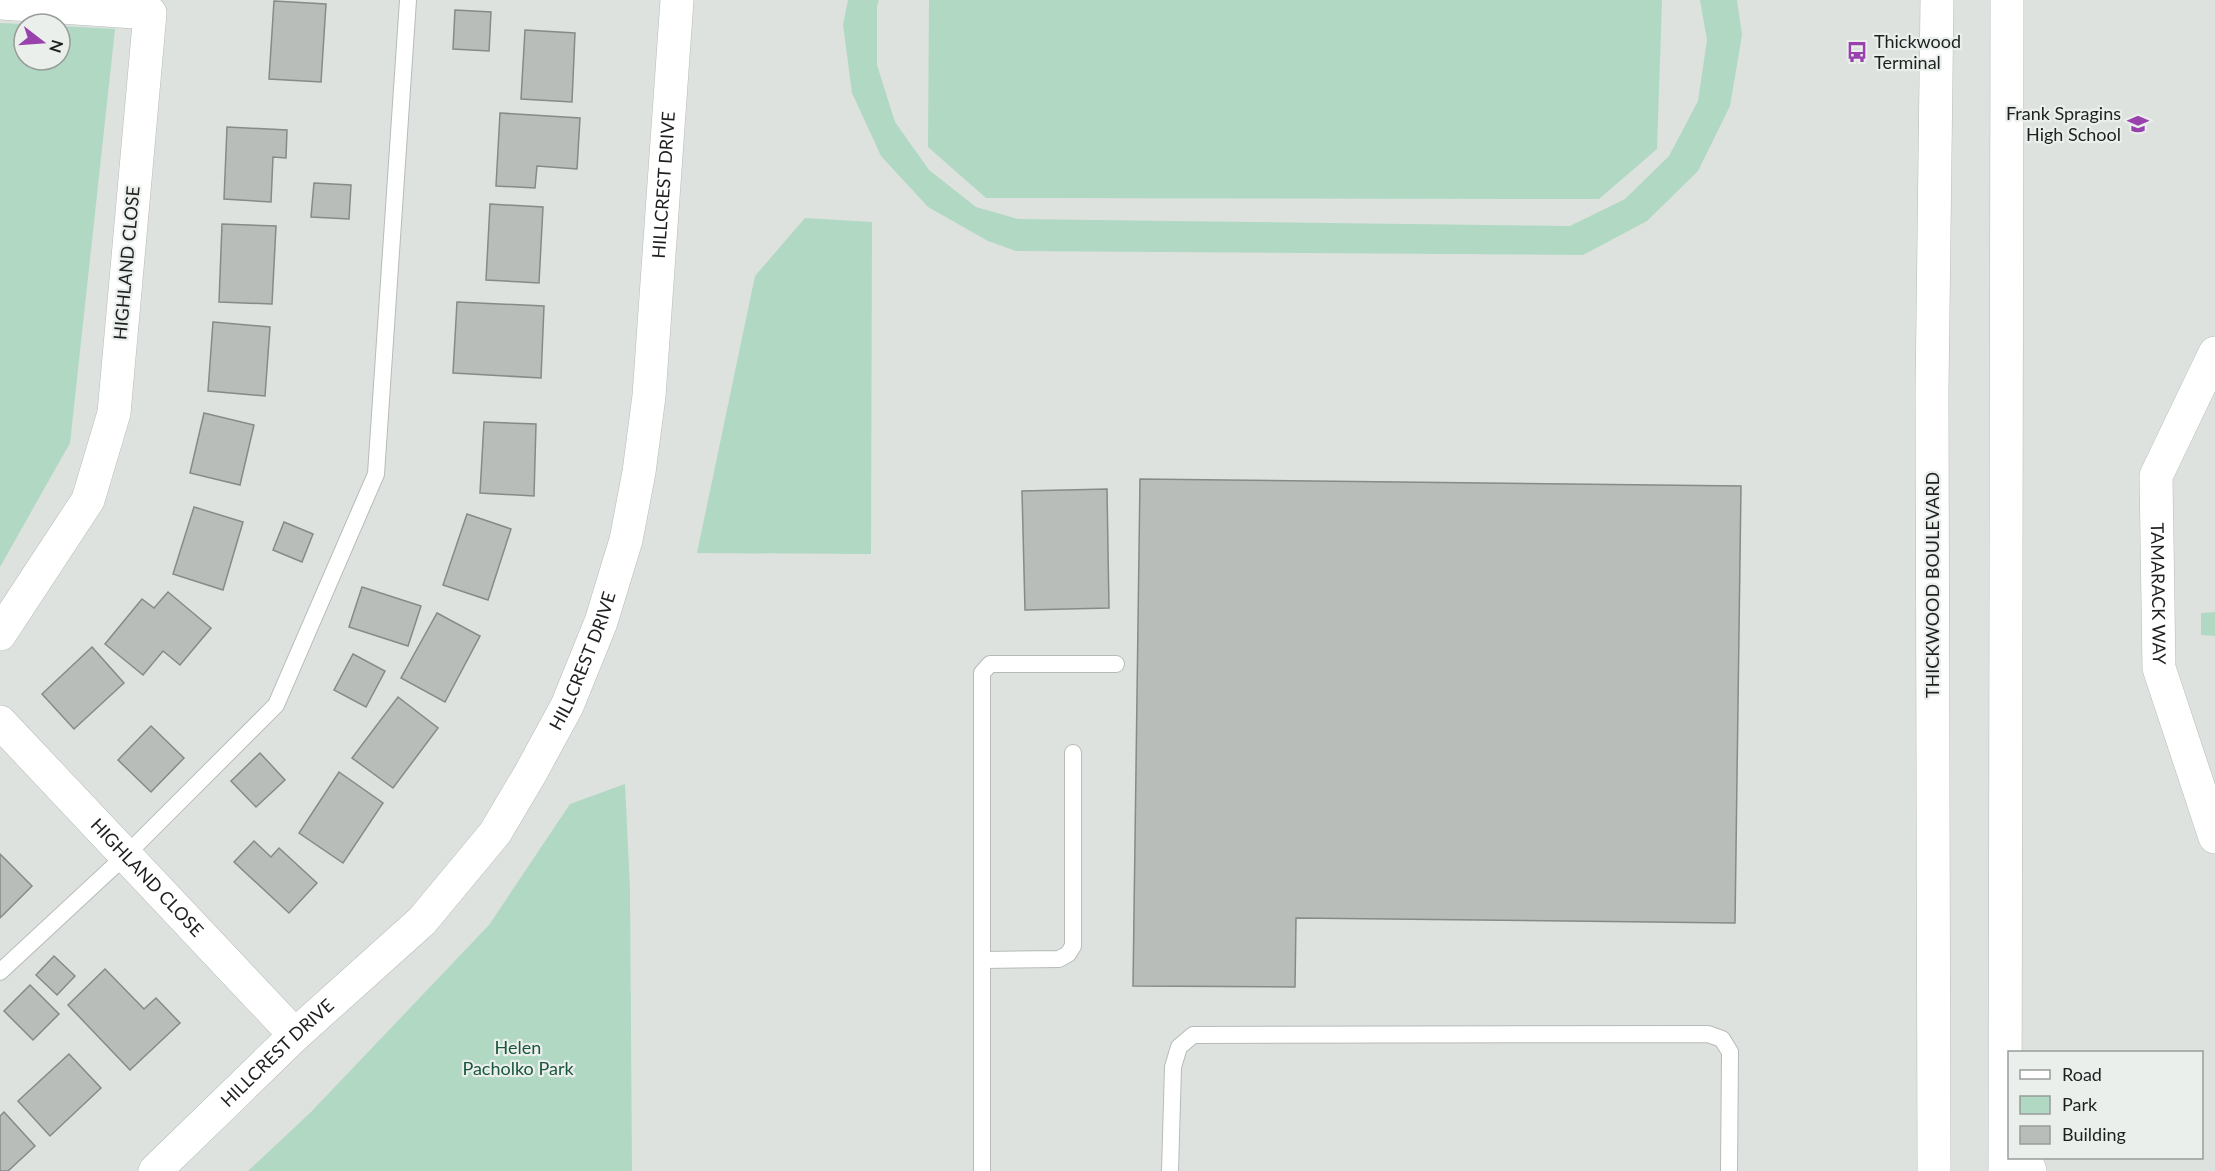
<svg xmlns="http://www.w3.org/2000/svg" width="2215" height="1171" font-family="Lato,sans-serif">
	<rect width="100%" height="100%" fill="#dde2df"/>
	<g fill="#b0d8c3">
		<polygon points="848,0 879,0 877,6 877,65 895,122 929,170 976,207 1018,219 1570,226 1625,199 1669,156 1698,101 1707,40 1700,0 1737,0 1742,35 1730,106 1698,171 1647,221 1583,255 1016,251 988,241 928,207 881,156 852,93 843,25"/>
		<polygon points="929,0 1662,0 1657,149 1599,199 986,198 928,147"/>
		<polygon points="0,23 24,24 24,60 60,60 60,26 115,29 70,443 0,567"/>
		<polygon points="805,218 872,222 871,554 697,553 755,276"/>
		<polygon points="2215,612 2215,636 2201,635 2201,613"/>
		<polygon points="625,784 630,889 632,1171 248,1171 311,1112 489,925 570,804"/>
	</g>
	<g fill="#b8bdba" stroke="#868a88" stroke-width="1.5">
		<polygon points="274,1 326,4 321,82 269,79"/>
		<polygon points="455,10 491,12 489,51 453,49"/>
		<polygon points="525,30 575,33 572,102 521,99"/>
		<polygon points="500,113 580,118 577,169 537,166 535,188 496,186"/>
		<polygon points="227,127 287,130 286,158 273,157 271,202 224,199"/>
		<polygon points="314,183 351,185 349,219 311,217"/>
		<polygon points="490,204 543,207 539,283 486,280"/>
		<polygon points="222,224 276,226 272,304 219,302"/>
		<polygon points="457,302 544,306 541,378 453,373"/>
		<polygon points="213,322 270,327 265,396 208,391"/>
		<polygon points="204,413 254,425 240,485 190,473"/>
		<polygon points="484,422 536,424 534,496 480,493"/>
		<polygon points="1140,479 1741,486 1735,923 1296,918 1295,987 1133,986"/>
		<polygon points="1107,489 1109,608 1025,610 1022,491"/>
		<polygon points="194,507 243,522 223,590 173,574"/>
		<polygon points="467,514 511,529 488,600 443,585"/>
		<polygon points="284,522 313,534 302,562 273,550"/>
		<polygon points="362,587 421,606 408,646 349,627"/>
		<polygon points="168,592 211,628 180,665 163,651 143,675 105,644 142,599 154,608"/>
		<polygon points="437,613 480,636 445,702 401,678"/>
		<polygon points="92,647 124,683 74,729 42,694"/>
		<polygon points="353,654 385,671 366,707 334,690"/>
		<polygon points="398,697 438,728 393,788 352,758"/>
		<polygon points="151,726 184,758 151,792 118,760"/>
		<polygon points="260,753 285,780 256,807 231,781"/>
		<polygon points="339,772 383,803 343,863 299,833"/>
		<polygon points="254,841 271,857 279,848 317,883 289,913 234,862"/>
		<polygon points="0,854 32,886 0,918"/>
		<polygon points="54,956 75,976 57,995 36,975"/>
		<polygon points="105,969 144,1009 156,998 180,1023 130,1070 68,1005"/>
		<polygon points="30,985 59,1014 33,1040 4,1011"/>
		<polygon points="69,1054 101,1088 50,1136 18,1101"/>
		<polygon points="4,1112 35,1146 8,1171 0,1171 0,1116"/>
	</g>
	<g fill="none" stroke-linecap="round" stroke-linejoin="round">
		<defs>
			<g id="lane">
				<polyline points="983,960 1059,959 1068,954 1073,946 1073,753"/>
				<polyline points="0,972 126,855 276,705 376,474 408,0"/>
				<polyline points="982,1171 982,673 990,664 1116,664"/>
				<polyline points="1170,1171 1173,1067 1179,1047 1193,1035 1708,1034 1722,1039 1730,1052 1729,1171"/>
			</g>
			<g id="street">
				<polyline points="0,3 150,13 114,413 88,500 0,634"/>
				<path id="s1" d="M2215,353L2156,476L2159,668L2215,837"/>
				<path id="s2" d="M0,722L295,1035"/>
				<path id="s3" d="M155,1171L295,1035L422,921L495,833L530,774L567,706L601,622L626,540L639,472L649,396L677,0"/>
			</g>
			<g id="secondary">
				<polyline points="2025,1158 2030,1171"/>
				<polyline points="1934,1171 1932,391 1937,0"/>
				<polyline points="2005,1171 2007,0"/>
			</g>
		</defs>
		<use href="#lane" stroke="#b6bbb8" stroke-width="18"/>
		<use href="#street" stroke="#b6bbb8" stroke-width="34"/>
		<use href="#secondary" stroke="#b6bbb8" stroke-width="34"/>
		<use href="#lane" stroke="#fff" stroke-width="16"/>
		<use href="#street" stroke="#fff" stroke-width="33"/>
		<use href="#secondary" stroke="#fff" stroke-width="33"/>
	</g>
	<defs>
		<symbol id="bus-bare" viewBox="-9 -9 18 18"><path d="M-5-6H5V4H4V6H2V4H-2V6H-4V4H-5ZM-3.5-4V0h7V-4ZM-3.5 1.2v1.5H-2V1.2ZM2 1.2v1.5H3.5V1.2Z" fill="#9941ad" stroke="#eaefec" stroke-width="2.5" paint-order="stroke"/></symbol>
		<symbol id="school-bare" viewBox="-9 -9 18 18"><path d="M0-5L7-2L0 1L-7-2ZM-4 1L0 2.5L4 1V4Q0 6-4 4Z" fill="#9941ad" stroke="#eaefec" stroke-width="2.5" paint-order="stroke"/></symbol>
	</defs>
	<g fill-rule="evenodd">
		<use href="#bus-bare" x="1842" y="37" width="30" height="30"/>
		<use href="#school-bare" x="2123" y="109" width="30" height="30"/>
	</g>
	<g text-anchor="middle" stroke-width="4.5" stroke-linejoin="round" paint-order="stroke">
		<g font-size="18" fill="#1e201f" stroke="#eaefec" text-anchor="start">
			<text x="1874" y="48">Thickwood<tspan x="1874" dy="21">Terminal</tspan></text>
			<text x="2121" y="120" text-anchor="end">Frank Spragins<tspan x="2121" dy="21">High School</tspan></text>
		</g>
		<g font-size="18" fill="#1e201f" stroke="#eaefec">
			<text dy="6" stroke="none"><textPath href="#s3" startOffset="1160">HILLCREST DRIVE</textPath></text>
			<text transform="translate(127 263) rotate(-85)" y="6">HIGHLAND CLOSE</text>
			<text transform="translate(1933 585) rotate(-90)" y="6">THICKWOOD BOULEVARD</text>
			<text dy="6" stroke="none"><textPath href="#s1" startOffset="254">TAMARACK WAY</textPath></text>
			<text dy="6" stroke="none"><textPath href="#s3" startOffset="674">HILLCREST DRIVE</textPath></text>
			<text dy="6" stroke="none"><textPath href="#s2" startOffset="214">HIGHLAND CLOSE</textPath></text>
			<text dy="6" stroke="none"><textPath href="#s3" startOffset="170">HILLCREST DRIVE</textPath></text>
		</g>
		<g font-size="18" fill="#19563d" stroke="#eaefec">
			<text x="518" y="1054">Helen<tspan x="518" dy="21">Pacholko Park</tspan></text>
		</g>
	</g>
	<rect x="2008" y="1051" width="195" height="108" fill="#eaefec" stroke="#989c9a" stroke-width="1.5"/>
	<rect x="2020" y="1070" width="30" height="9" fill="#ffffff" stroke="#989c9a" stroke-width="1.5"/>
	<text x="2062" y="1081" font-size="18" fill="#1e201f">Road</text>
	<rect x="2020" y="1096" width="30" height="18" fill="#b0d8c3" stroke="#989c9a" stroke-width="1.5"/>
	<text x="2062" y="1111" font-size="18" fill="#1e201f">Park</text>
	<rect x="2020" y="1126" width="30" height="18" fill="#b8bdba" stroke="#989c9a" stroke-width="1.5"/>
	<text x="2062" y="1141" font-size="18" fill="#1e201f">Building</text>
	<g transform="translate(42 42) rotate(107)"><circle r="28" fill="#eaefec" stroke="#989c9a" stroke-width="1.5"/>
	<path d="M0-4.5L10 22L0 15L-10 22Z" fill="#9941ad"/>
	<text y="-9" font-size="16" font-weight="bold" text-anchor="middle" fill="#1e201f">N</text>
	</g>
</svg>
